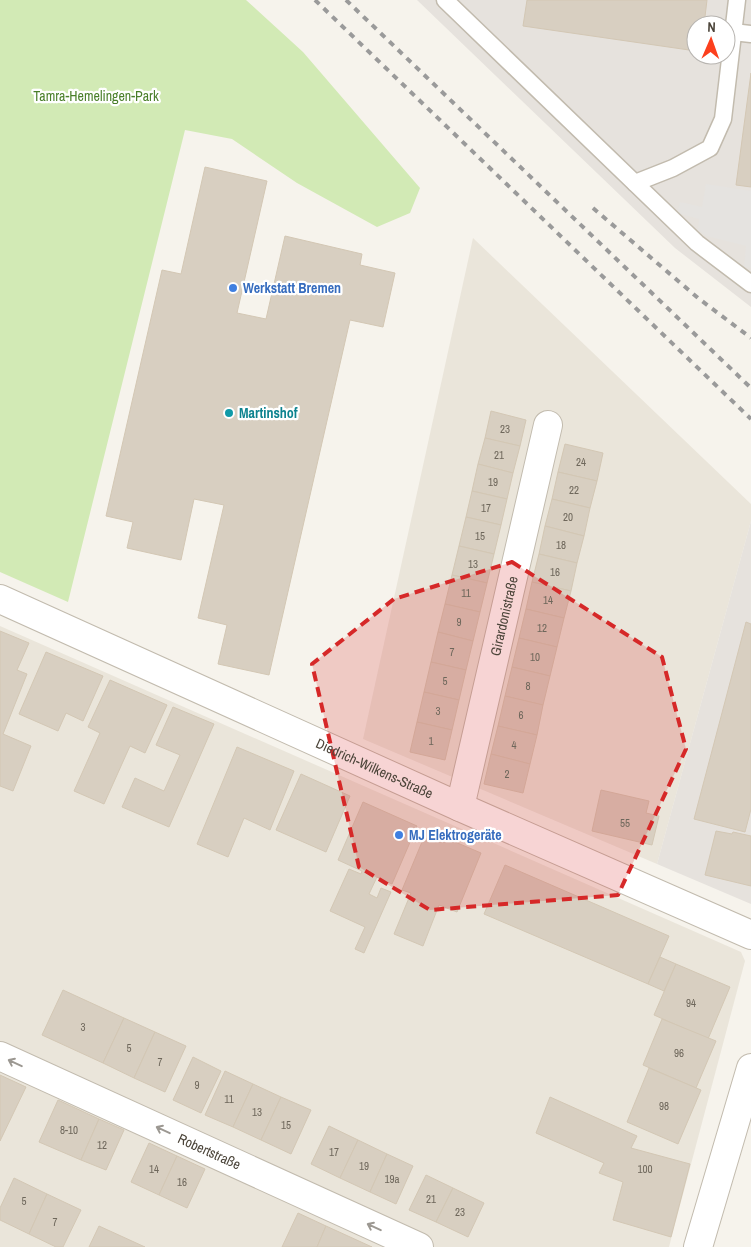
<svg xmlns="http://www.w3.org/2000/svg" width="751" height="1247" font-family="'Archivo Narrow',sans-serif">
	<rect width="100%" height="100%" fill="#f6f3ec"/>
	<g fill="#eae5da">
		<polygon points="473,238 751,504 751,521 657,864 363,739"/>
		<polygon points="0,626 741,952 745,961 669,1247 0,1247"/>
	</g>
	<g fill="#e6e2dd" fill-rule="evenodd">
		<path d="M417,0H751V307L675,248ZM696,25H726V55H696Z"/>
		<polygon points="751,521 751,904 657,864"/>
	</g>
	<polygon fill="#d2eab5" points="0,0 246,0 303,52 420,188 410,213 377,227 297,183 232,139 185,130 68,602 0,572"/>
	<polygon fill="#e5e3e0" points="706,184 751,191 751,268 744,267 746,246 706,236 698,230 699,219 677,213 680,202 702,207"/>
	<g fill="#d8cfc1" stroke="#d3c7b4">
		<polygon points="527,0 707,0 704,25 696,25 696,51 523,26"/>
		<polygon points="751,73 751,187 736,185"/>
		<polygon points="205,167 267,181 237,313 266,319 285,236 362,254 360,265 395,273 383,327 350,320 269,675 218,664 227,625 198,618 224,505 194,499 181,560 127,548 133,522 106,516 162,270 181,274"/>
		<polygon points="491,411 526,420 520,446 485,438"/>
		<polygon points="485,438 520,446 513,473 478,464"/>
		<polygon points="565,444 603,453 597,481 558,472"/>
		<polygon points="478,464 513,473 507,499 472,491"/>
		<polygon points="558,472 597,481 590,508 552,499"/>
		<polygon points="472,491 507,499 501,525 466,517"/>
		<polygon points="552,499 590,508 584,536 545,526"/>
		<polygon points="466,517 501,525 494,554 459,546"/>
		<polygon points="545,526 584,536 577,563 539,554"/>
		<polygon points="459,546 494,554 487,583 452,575"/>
		<polygon points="539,554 577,563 571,591 532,582"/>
		<polygon points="452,575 487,583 480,612 445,604"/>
		<polygon points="532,582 571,591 564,618 526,609"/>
		<polygon points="445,604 480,612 473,641 438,632"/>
		<polygon points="526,609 564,618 557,647 519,638"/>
		<polygon points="746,622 751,624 751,809 745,832 694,819"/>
		<polygon points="0,631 29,643 17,670 27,674 3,734 31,746 13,791 0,786"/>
		<polygon points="438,632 473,641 466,670 431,662"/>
		<polygon points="519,638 557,647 550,676 512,667"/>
		<polygon points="46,652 103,676 83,721 66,713 58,731 19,714"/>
		<polygon points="431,662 466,670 459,700 424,692"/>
		<polygon points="512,667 550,676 543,705 505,696"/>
		<polygon points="110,680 167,705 145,753 130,746 104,804 74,791 100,733 88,727"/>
		<polygon points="424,692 459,700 452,730 417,722"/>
		<polygon points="505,696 543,705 537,735 498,726"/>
		<polygon points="173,707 214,724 169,827 122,807 135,778 164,791 180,755 156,745"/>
		<polygon points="417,722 452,730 445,760 410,752"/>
		<polygon points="498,726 537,735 530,764 491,754"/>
		<polygon points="237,747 294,771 270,830 244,818 228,857 197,844"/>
		<polygon points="491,754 530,764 523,793 484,784"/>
		<polygon points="301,774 350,796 326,852 276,830"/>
		<polygon points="601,790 649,801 646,813 659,816 652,845 592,831"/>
		<polygon points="363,802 417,826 392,884 377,877 369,894 377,898 381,888 391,892 364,953 355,949 365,927 330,911 349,869 361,874 362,871 338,860"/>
		<polygon points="427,830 481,853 457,912 439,905 423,946 394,934 411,893 402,890"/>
		<polygon points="716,831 732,834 733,832 751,836 751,886 705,875"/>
		<polygon points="505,865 669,936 648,984 484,914"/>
		<polygon points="660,957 676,964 664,991 648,984"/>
		<polygon points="676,964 730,987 708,1039 654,1015"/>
		<polygon points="63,990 124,1018 103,1063 42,1035"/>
		<polygon points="124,1018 155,1032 134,1078 103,1063"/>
		<polygon points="662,1019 716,1041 696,1088 643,1065"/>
		<polygon points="155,1032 186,1046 165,1092 134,1078"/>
		<polygon points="193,1057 221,1071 201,1113 173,1100"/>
		<polygon points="649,1068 701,1090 678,1144 627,1122"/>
		<polygon points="225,1071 253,1084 233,1127 205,1115"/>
		<polygon points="0,1075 26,1087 0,1141"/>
		<polygon points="253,1084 281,1097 261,1140 233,1127"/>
		<polygon points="281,1097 311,1110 291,1154 261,1140"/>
		<polygon points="550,1097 637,1136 631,1148 690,1164 671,1237 613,1220 623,1182 599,1173 604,1163 536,1133"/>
		<polygon points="58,1100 99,1119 81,1160 39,1142"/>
		<polygon points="99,1119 124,1130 106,1170 81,1160"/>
		<polygon points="329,1126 358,1140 340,1178 311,1164"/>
		<polygon points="358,1140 387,1154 370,1192 340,1178"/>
		<polygon points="149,1143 177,1156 159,1195 131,1182"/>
		<polygon points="387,1154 413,1166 396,1204 370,1192"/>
		<polygon points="177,1156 205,1169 187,1208 159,1195"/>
		<polygon points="426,1175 453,1188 436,1222 409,1210"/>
		<polygon points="14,1178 47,1194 29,1234 0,1220 0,1208"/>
		<polygon points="453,1188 484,1203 468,1237 436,1222"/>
		<polygon points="47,1194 81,1210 63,1247 56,1247 29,1234"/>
		<polygon points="298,1213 326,1226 317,1247 282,1247"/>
		<polygon points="99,1226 145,1247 89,1247"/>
		<polygon points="326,1226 372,1247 317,1247"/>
	</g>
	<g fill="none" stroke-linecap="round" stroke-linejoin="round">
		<defs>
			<g id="lane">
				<polyline points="445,0 697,243 751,284"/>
				<polyline points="733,32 751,34"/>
				<polyline points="635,183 673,168 710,148 723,119 737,0"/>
			</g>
			<g id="street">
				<path id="s1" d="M0,599L460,807L751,935"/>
				<path id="s2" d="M460,807L548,425"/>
				<path id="s3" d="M0,1056L419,1247"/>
				<polyline points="698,1247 751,1068"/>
			</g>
		</defs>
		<use href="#lane" stroke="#c2bbae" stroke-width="19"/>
		<use href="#street" stroke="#c2bbae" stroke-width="30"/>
		<use href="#lane" stroke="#fff" stroke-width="16"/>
		<use href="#street" stroke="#fff" stroke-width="28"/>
		<g stroke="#9a9a9a" stroke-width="4" stroke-dasharray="6 6" stroke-linecap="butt">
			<polyline points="315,0 751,419"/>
			<polyline points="346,0 751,388"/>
			<polyline points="593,208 698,298 751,338"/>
		</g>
	</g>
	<defs><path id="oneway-shaft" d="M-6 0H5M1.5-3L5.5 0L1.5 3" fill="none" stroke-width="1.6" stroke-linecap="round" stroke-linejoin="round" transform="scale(1.25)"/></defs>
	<g stroke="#9c9892">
		<use href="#oneway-shaft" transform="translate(15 1063) rotate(-155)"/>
		<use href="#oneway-shaft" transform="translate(163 1130) rotate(-155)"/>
		<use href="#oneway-shaft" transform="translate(374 1227) rotate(-155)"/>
	</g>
	<path fill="#d62828" fill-opacity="0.2" stroke="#d62828" stroke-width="4" stroke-dasharray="10 6" stroke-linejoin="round" d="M512,562L662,657L686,749L618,895L430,910L359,867L312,664L394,599Z"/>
	<g fill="#3f7fe0" stroke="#fff" stroke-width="2">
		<circle cx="233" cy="288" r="5"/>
		<circle cx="399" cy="835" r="5"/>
	</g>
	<circle fill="#0f9aa8" stroke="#fff" stroke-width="2" cx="229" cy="413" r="5"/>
	<g text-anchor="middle" stroke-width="4.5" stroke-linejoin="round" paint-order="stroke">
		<g font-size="11" fill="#6e675b">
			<text x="505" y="433">23</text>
			<text x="499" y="459">21</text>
			<text x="581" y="466">24</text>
			<text x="493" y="486">19</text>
			<text x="574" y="494">22</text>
			<text x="486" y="512">17</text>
			<text x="568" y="521">20</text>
			<text x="480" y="540">15</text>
			<text x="561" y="549">18</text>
			<text x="473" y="568">13</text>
			<text x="555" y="576">16</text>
			<text x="466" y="597">11</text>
			<text x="548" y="604">14</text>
			<text x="459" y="626">9</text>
			<text x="542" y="632">12</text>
			<text x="452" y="656">7</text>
			<text x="535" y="661">10</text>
			<text x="445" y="685">5</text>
			<text x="528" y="690">8</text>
			<text x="438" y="715">3</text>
			<text x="521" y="719">6</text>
			<text x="431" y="745">1</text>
			<text x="514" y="749">4</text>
			<text x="507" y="778">2</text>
			<text x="625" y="827">55</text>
			<text x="691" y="1007">94</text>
			<text x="83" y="1031">3</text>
			<text x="129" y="1052">5</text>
			<text x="679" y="1057">96</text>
			<text x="160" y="1066">7</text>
			<text x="197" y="1089">9</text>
			<text x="229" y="1103">11</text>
			<text x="664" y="1110">98</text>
			<text x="257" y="1116">13</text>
			<text x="286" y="1129">15</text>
			<text x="69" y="1134">8-10</text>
			<text x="102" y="1149">12</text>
			<text x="334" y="1156">17</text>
			<text x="364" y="1170">19</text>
			<text x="154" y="1173">14</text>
			<text x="645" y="1173">100</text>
			<text x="392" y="1183">19a</text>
			<text x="182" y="1186">16</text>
			<text x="431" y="1203">21</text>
			<text x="24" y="1205">5</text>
			<text x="460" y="1216">23</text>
			<text x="55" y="1226">7</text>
		</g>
		<g font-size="14" fill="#4a7f2a" stroke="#fff">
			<text x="96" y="101">Tamra-Hemelingen-Park</text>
		</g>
		<g font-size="14" font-weight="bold" fill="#366cbe" stroke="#fff" text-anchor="start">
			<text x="243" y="293">Werkstatt Bremen</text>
			<text x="409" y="840">MJ Elektrogeräte</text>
		</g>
		<g font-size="14" font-weight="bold" fill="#0d838f" stroke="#fff" text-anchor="start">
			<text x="239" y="418">Martinshof</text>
		</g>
		<g font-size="14" fill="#4b4439" stroke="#fff">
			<text dy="5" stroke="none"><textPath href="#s2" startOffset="196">Girardonistraße</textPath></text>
			<text dy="5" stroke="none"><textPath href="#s1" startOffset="411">Diedrich-Wilkens-Straße</textPath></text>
			<text dy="5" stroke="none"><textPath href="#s3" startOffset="230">Robertstraße</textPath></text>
		</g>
	</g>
	<g transform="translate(711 40) rotate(2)"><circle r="24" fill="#ffffff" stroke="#b7b4b0"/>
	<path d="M0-4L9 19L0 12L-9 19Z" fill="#fc3f1d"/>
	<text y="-8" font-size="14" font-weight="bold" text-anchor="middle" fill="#4b4439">N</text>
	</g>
</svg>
